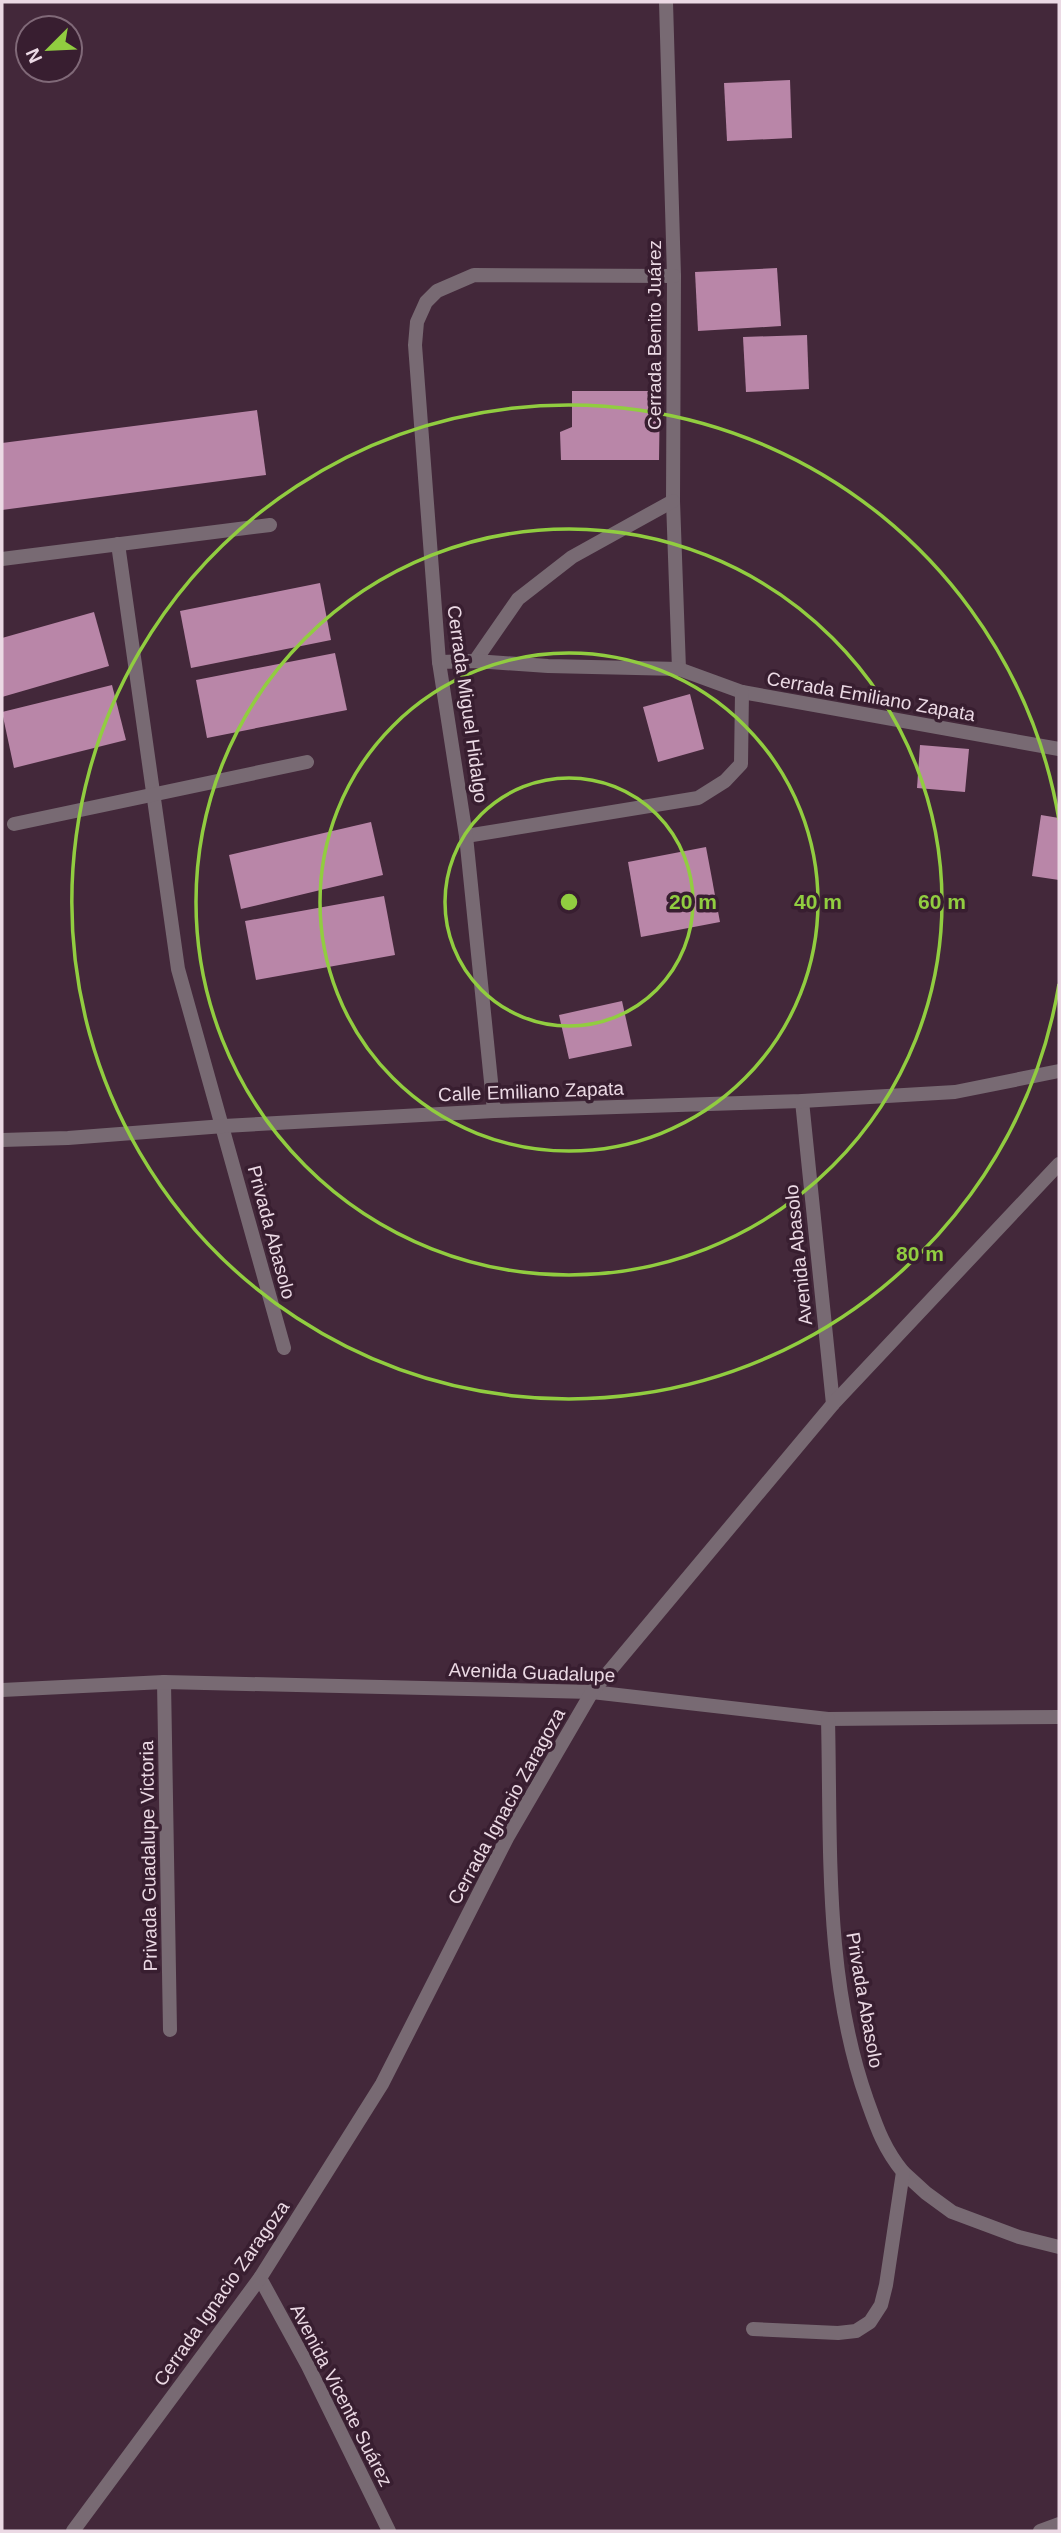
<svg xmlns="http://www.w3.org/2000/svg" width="1061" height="2533" font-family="Helvetica,sans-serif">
	<rect width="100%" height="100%" fill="#43283a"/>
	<g fill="#b986a8">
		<polygon points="790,80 792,138 727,141 724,83"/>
		<polygon points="777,268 781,326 698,331 695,272"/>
		<polygon points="807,335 809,389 746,392 743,337"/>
		<polygon points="572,391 660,391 659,460 561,460 560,432 572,427"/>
		<polygon points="257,410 266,475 2,510 2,443"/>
		<polygon points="320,583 331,640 191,668 180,611"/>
		<polygon points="94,612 109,666 2,697 2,638"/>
		<polygon points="335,653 347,710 207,738 196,680"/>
		<polygon points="112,685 126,740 14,768 2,712"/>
		<polygon points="690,694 704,749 658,762 643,707"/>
		<polygon points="920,745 969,749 965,792 917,788"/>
		<polygon points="1041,815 1059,818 1059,880 1032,876"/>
		<polygon points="371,822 383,875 241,909 229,855"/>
		<polygon points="706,847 720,922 641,937 628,862"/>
		<polygon points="384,896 395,955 256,980 245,921"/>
		<polygon points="622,1001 632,1046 569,1059 559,1015"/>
	</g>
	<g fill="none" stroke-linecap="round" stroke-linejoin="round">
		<g stroke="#786a73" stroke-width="14">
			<polyline points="666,2 674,276 673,501 679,669"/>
			<polyline points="118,544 178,969 284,1348"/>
			<polyline points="2,559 270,525"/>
			<polyline points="475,661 518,599 572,557 673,501"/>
			<polyline points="439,662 475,661 548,666 679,669 742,692 1059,749"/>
			<polyline points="14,824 307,762"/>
			<polyline points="466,836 698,798 725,781 741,764 742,692"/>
			<polyline points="802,1101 833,1404"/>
			<polyline points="494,1111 466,836 439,662 415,345 417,322 426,302 437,291 474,275 674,276"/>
			<polyline points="2,1140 68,1138 224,1126 494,1111 802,1101 955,1092 1059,1071"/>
			<polyline points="164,1682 170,2030"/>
			<polyline points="2,1690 164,1682 592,1692 828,1719 1059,1717"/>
			<polyline points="903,2172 926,2193 952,2212 1019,2237 1059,2247"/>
			<polyline points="260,2278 308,2366 389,2531"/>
			<path d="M753,2329L838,2333L856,2331L870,2322L881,2305L886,2285L903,2172C884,2149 877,2128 867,2100C824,1979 831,1846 828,1719"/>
			<polyline points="73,2531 260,2278 382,2084 507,1838 592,1692 833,1404 1059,1164"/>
			<polyline points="1040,2531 1059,2524"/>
		</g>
	</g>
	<g fill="none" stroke="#91cd40" stroke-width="3.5">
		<circle cx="569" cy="902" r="124"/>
		<circle cx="569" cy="902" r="249"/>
		<circle cx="569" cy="902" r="373"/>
		<path d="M1059 984A497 497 0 1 1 1059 820"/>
	</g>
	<g text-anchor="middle" stroke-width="7" stroke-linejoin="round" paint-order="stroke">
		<g font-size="19" fill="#ebd9e4" stroke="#381e30">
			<text transform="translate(654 335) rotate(-90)" y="7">Cerrada Benito Juárez</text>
			<text transform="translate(871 696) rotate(10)" y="7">Cerrada Emiliano Zapata</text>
			<text transform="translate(468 704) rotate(82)" y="7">Cerrada Miguel Hidalgo</text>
			<text transform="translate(531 1091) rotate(-2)" y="7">Calle Emiliano Zapata</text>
			<text transform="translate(272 1232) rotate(75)" y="7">Privada Abasolo</text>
			<text transform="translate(798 1255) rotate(-96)" y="7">Avenida Abasolo</text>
			<text transform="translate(532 1672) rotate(2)" y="7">Avenida Guadalupe</text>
			<text transform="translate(506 1806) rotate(-61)" y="7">Cerrada Ignacio Zaragoza</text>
			<text transform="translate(148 1856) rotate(-91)" y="7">Privada Guadalupe Victoria</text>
			<text transform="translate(865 2000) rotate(80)" y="7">Privada Abasolo</text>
			<text transform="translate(221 2293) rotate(-55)" y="7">Cerrada Ignacio Zaragoza</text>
			<text transform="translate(342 2395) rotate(63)" y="7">Avenida Vicente Suárez</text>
		</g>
	</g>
	<circle cx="569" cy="902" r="10" fill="#91cd40" stroke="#381e30" stroke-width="3.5"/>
	<g font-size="21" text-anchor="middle" font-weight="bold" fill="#91cd40" stroke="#381e30" stroke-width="7" stroke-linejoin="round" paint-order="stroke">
		<text x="693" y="909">20 m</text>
		<text x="818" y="909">40 m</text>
		<text x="942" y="909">60 m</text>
		<text x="920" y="1261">80 m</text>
	</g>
	<rect width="1061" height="2533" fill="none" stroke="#ebd9e4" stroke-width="7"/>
	<g transform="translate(49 49) rotate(246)"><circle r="33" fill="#381e30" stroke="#806978" stroke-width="2"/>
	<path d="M0-5L12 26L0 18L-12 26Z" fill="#91cd40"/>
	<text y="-10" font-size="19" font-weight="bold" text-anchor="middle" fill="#ebd9e4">N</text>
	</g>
</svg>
